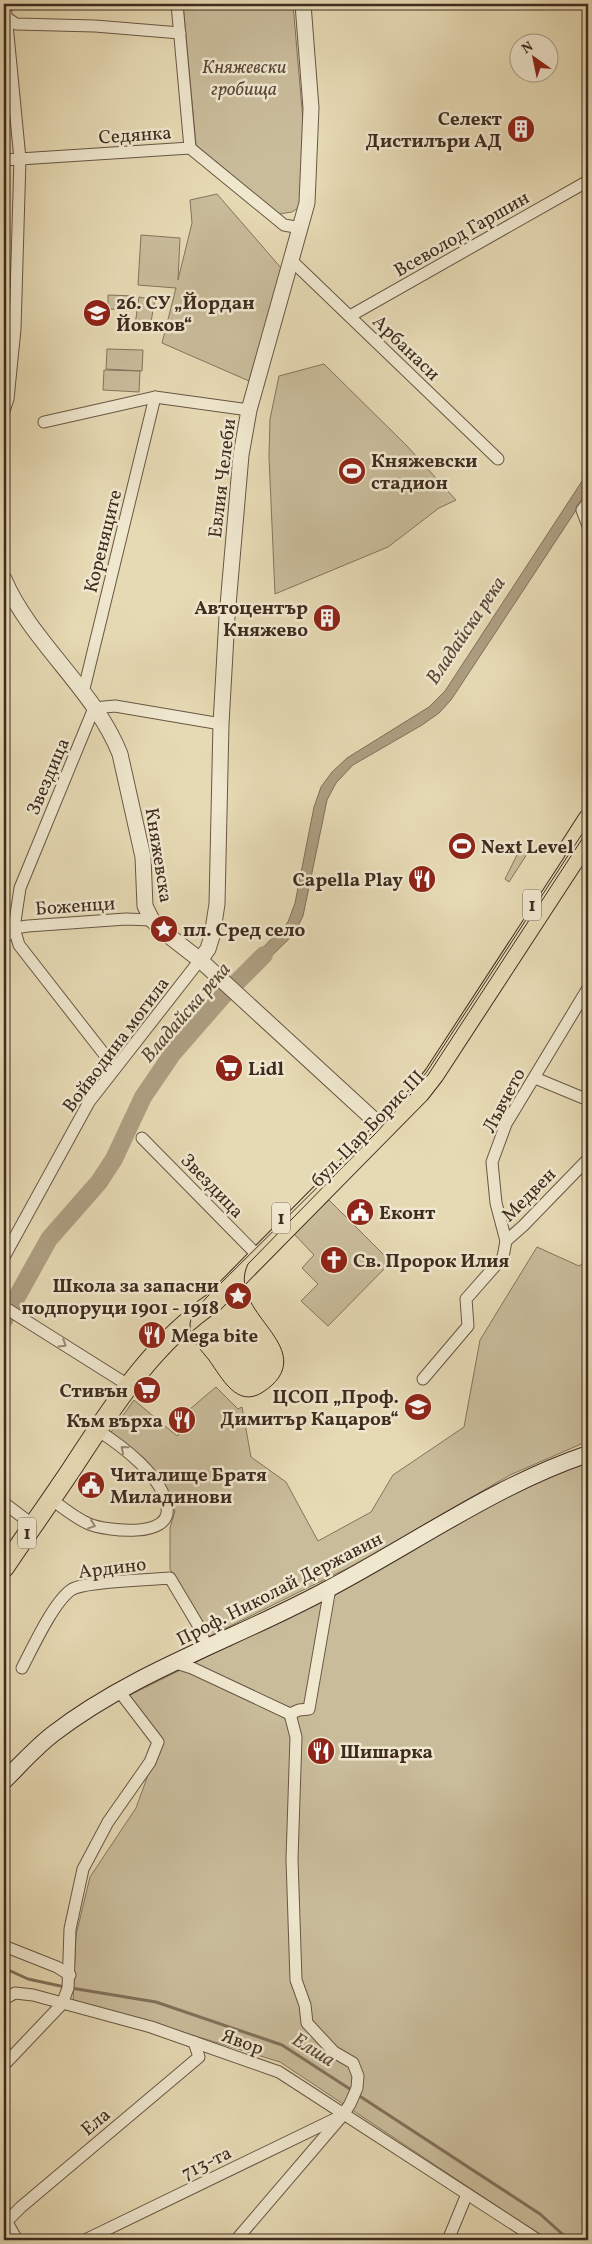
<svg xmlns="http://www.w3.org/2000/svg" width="592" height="2244" font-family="Vollkorn,serif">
	<rect width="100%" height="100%" fill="#e6dab4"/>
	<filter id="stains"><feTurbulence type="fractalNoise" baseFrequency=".004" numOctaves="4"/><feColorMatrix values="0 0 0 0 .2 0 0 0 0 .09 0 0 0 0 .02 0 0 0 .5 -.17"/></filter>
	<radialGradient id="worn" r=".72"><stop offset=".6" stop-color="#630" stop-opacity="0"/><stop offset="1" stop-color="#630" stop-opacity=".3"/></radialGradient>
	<g fill="#c9bc9b" stroke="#84745d">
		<polygon points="183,4 293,4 304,133 301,206 292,212 279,214 196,145"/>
		<polygon points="217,194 282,269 249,381 162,343 176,288 138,285 141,235 180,238 178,280 192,223 190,200"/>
		<polygon points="108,295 134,296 134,310 108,309"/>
		<polygon points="139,297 155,300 150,327 135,325"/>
		<polygon points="107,349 143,350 142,371 106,369"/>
		<polygon points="324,364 407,446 456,500 439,508 388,547 275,594 269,457 270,419 279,376"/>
		<polygon points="104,370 140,371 139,392 103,390"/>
		<polygon points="520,849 527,854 509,882 505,879"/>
		<polygon points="329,1200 391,1262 328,1326 301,1301 318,1284 302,1268 314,1255 294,1234"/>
		<polygon points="537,1247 579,1266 588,1260 588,1441 510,1475 354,1565 208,1637 170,1569 170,1528 175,1511 159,1478 144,1458 109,1435 134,1400 177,1436 196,1417 190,1409 216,1387 238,1409 242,1407 251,1457 286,1482 318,1541 371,1512 393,1475 464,1427 480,1340"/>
		<polygon points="588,1458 588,2240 548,2240 280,2062 153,2023 73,2003 76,1935 90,1877 136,1808 160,1742 126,1697 297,1612 528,1484"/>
	</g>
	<polygon fill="#ad9e81" stroke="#81705a" points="588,472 588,492 451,700 439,713 422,725 353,765 336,783 327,800 303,916 294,934 251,976 243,968 288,922 295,903 314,807 321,787 332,772 347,758 429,707 445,691"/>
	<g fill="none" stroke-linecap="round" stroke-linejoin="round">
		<g stroke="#81705a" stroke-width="3">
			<polyline points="4,1968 28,1979 65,1987"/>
			<polyline points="71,1988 156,2002 282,2045 353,2091"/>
			<polyline points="358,2095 540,2214 569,2240"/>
		</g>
		<polyline stroke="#ad9e81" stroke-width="18" points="4,1320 49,1239 99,1182 114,1159 143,1097 173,1053 221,998 264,955"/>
		<defs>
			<g id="minor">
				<polyline points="177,4 190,148"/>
				<polyline points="4,16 16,24 95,26 180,33"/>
				<polyline points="4,160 190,148 284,225 301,228"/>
				<polyline points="292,261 498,459"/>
				<polyline points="350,316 588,181"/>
				<polyline points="4,411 8,399 15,329 20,159 5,4"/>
				<polyline points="44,422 155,397 249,410"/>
				<polyline points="588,502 582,510 588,526"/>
				<polyline points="83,693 155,397"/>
				<polyline points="4,938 14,928 28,926 126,919 152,920"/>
				<polyline points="115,1068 19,945 14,928 20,888 94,708 115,706 221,724"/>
				<polyline points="535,1078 588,1100"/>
				<polyline points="142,1138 259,1257"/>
				<polyline points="506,1241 523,1226 588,1159"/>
				<polyline points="4,1257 89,1102 200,960"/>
				<polyline points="4,1307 128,1385"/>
				<polyline points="423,1379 468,1326 466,1299 503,1257 506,1241 496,1203 492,1162 506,1124 588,988"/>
				<path d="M51,1499C63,1508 75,1518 89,1524C106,1531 172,1539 167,1507C163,1476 121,1445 97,1430"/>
				<polyline points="4,1503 33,1525"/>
				<polyline points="176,1663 192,1668 290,1714"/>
				<path d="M22,1668C33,1647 53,1603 71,1590C83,1581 150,1580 170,1578L198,1625L207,1648"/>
				<polyline points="290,1714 299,1710 309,1709 330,1588"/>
				<polyline points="4,1946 57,1967 70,1975"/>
				<polyline points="4,1999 15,1993 33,1995 151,2027 279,2072 538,2240"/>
				<polyline points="4,2065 62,2004 68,1988 70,1929 83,1869 108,1822 150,1762 158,1742 119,1691"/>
				<polyline points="4,2217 17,2240"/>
				<polyline points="4,2224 21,2207 199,2057 194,2042"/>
				<polyline points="85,2240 339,2117"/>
				<polyline points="236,2240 343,2115 350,2104 357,2088 358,2076 353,2063 334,2052 307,2023 305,2005 296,1980 292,1859 296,1737 290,1714"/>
				<polyline points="448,2240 467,2194"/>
			</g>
			<g id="tertiary">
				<path d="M4,579C30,641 95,690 120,754L143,857L145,906L152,920L164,932L200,960L385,1130"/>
				<polyline points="200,960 208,949 212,936 217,904 221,724 227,617 241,455 249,410 307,203 311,108 303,4"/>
			</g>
			<path id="secondary" d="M4,1781C20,1765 35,1748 53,1734C136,1670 239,1638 330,1588C415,1543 496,1485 588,1454"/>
			<g id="primary">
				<polyline points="570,847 588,819"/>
				<path d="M4,1568C26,1535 49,1503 71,1470C111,1409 152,1343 214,1302L420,1093L434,1075L588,839"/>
			</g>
		</defs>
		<use href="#minor" stroke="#685744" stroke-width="13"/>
		<use href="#tertiary" stroke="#685744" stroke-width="17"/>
		<use href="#secondary" stroke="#3e2b1f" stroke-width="18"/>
		<use href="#primary" stroke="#3e2b1f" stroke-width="21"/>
		<use href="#minor" stroke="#efe7ce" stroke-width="11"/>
		<use href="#tertiary" stroke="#efe7ce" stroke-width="15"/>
		<use href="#secondary" stroke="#efe7ce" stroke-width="16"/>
		<use href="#primary" stroke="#e6dab4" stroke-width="19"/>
		<path stroke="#3e2b1f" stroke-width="1" d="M588,825L426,1073L380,1125L206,1298C200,1305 191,1314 190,1324C189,1338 201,1350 209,1360C222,1378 237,1409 263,1392C269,1388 275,1383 279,1377C303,1339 227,1308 248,1264L376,1133L428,1075L588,830"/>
	</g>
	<defs><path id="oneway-chevron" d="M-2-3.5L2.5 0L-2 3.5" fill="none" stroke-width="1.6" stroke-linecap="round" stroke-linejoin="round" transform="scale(1.25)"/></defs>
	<g stroke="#968976">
		<use href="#oneway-chevron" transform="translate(63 1344) rotate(32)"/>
		<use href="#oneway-chevron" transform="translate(124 1449) rotate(-140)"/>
		<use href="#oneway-chevron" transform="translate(92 1525) rotate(19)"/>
	</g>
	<defs>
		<symbol id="building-disc" viewBox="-11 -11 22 22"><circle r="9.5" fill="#8f2418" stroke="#efe7ce"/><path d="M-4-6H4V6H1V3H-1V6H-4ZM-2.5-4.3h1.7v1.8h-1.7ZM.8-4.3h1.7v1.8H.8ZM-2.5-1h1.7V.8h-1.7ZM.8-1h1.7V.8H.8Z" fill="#fff"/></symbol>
		<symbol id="school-disc" viewBox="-11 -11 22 22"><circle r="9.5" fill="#8f2418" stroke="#efe7ce"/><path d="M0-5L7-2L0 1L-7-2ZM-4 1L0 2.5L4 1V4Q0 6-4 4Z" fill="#fff"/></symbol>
		<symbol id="stadium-disc" viewBox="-11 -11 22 22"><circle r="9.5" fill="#8f2418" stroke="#efe7ce"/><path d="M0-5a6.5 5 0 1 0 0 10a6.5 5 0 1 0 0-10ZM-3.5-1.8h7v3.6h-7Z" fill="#fff"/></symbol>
		<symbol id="restaurant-disc" viewBox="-11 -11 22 22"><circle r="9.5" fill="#8f2418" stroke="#efe7ce"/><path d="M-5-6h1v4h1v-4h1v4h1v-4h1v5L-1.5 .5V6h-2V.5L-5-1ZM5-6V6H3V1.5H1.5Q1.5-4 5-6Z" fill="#fff"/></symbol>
		<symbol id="sight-disc" viewBox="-11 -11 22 22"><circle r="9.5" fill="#8f2418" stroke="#efe7ce"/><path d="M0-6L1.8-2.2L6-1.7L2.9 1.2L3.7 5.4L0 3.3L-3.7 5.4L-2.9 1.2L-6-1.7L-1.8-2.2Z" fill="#fff"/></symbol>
		<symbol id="supermarket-disc" viewBox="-11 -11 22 22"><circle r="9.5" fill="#8f2418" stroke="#efe7ce"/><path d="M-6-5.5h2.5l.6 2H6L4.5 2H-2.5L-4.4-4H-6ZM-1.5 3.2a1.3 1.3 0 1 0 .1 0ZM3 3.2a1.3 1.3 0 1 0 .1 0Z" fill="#fff"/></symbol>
		<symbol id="civic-disc" viewBox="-11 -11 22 22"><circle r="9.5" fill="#8f2418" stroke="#efe7ce"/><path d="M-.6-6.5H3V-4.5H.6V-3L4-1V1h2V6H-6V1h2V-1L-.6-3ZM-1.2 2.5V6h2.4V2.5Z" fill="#fff"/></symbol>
		<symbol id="church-disc" viewBox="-11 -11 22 22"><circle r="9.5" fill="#8f2418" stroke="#efe7ce"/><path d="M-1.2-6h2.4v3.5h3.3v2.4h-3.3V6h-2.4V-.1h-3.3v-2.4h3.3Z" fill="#fff"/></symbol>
	</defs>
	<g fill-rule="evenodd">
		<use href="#building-disc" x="505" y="113" width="32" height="32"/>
		<use href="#school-disc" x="81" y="297" width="32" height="32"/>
		<use href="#stadium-disc" x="336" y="455" width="32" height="32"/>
		<use href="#building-disc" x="311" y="602" width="32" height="32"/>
		<use href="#stadium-disc" x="446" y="830" width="32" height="32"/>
		<use href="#restaurant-disc" x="406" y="863" width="32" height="32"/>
		<use href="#sight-disc" x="148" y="913" width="32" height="32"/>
		<use href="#supermarket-disc" x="213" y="1052" width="32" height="32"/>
		<use href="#civic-disc" x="344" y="1196" width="32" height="32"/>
		<use href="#church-disc" x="318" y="1244" width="32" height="32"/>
		<use href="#sight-disc" x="222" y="1280" width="32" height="32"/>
		<use href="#restaurant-disc" x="136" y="1319" width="32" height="32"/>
		<use href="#supermarket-disc" x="131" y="1374" width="32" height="32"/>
		<use href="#school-disc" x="402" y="1391" width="32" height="32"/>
		<use href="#restaurant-disc" x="166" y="1404" width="32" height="32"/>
		<use href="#civic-disc" x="75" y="1469" width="32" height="32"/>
		<use href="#restaurant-disc" x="305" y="1735" width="32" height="32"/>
	</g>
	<g text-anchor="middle" stroke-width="5" stroke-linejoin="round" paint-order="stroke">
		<g fill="#efe7ce" stroke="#736354" stroke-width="1">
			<rect x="523" y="889.5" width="18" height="31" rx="4"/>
			<rect x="272" y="1202.5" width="18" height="31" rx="4"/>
			<rect x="18" y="1517.5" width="18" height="31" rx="4"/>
		</g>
		<g font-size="18" font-weight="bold" fill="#3e2b1f">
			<text x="532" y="911">1</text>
			<text x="281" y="1224">1</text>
			<text x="27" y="1539">1</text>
		</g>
		<g font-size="19" font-style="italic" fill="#5a4838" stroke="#efe7ce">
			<text x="244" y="73">Княжевски<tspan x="244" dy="22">гробища</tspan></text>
		</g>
		<g font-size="19" font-weight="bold" fill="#3e2b1f" stroke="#efe7ce" text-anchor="start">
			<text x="502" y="125" text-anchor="end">Селект<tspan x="502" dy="22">Дистилъри АД</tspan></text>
			<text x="116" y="309">26. СУ „Йордан<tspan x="116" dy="22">Йовков“</tspan></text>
			<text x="371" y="467">Княжевски<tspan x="371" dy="22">стадион</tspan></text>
			<text x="308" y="614" text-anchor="end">Автоцентър<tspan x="308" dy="22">Княжево</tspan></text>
			<text x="481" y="853">Next Level</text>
			<text x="403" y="886" text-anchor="end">Capella Play</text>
			<text x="183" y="936">пл. Сред село</text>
			<text x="248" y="1075">Lidl</text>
			<text x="379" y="1219">Еконт</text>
			<text x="353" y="1267">Св. Пророк Илия</text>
			<text x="219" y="1292" text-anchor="end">Школа за запасни<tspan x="219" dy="22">подпоруци 1901 - 1918</tspan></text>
			<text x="171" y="1342">Mega bite</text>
			<text x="128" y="1397" text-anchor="end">Стивън</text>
			<text x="399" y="1403" text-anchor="end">ЦСОП „Проф.<tspan x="399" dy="22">Димитър Кацаров“</tspan></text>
			<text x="163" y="1427" text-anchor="end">Към върха</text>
			<text x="110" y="1481">Читалище Братя<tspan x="110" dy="22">Миладинови</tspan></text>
			<text x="340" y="1758">Шишарка</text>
		</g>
		<g font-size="19" fill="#3e2b1f" stroke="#efe7ce">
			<text transform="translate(135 134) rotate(-4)" y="7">Седянка</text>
			<text transform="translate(461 233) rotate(-30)" y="7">Всеволод Гаршин</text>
			<text transform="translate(407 347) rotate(44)" y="7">Арбанаси</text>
			<text transform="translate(221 478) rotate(-83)" y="7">Евлия Челеби</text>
			<text transform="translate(102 541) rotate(-76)" y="7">Кореняците</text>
			<text transform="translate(47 776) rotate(-67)" y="7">Звездица</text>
			<text transform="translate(160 855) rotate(81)" y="7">Княжевска</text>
			<text transform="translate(75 905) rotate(-4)" y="7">Боженци</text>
			<text transform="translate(115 1044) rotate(-53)" y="7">Войводина могила</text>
			<text transform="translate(503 1100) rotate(-62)" y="7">Лъвчето</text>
			<text transform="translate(367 1128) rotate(-46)" y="7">бул. Цар Борис III</text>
			<text transform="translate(213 1185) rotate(46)" y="7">Звездица</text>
			<text transform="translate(528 1194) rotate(-45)" y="7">Медвен</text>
			<text transform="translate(112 1567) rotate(-7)" y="7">Ардино</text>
			<text transform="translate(279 1588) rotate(-27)" y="7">Проф. Николай Державин</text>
			<text transform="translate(243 2041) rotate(20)" y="7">Явор</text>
			<text transform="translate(95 2121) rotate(-40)" y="7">Ела</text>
			<text transform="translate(206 2162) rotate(-26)" y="7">713-та</text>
		</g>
		<g font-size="20" font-style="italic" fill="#5a4838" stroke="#efe7ce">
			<text transform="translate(465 630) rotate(-56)" y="7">Владайска река</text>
			<text transform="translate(185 1012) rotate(-49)" y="7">Владайска река</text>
			<text transform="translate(314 2049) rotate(32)" y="7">Елша</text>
		</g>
	</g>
	<rect width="592" height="2244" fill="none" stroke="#e6dab4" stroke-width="20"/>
	<rect x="5" y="5" width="582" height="2234" fill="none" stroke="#3e2b1f" stroke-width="2.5"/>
	<rect x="10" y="10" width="572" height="2224" fill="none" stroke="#3e2b1f"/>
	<g transform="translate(534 58) rotate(327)"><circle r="24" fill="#efe7ce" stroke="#a89c88"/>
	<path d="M0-4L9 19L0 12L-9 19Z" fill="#8f2418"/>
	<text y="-8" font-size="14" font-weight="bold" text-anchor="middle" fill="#3e2b1f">N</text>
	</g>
	<rect width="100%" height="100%" filter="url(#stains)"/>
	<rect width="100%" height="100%" fill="url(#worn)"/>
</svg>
